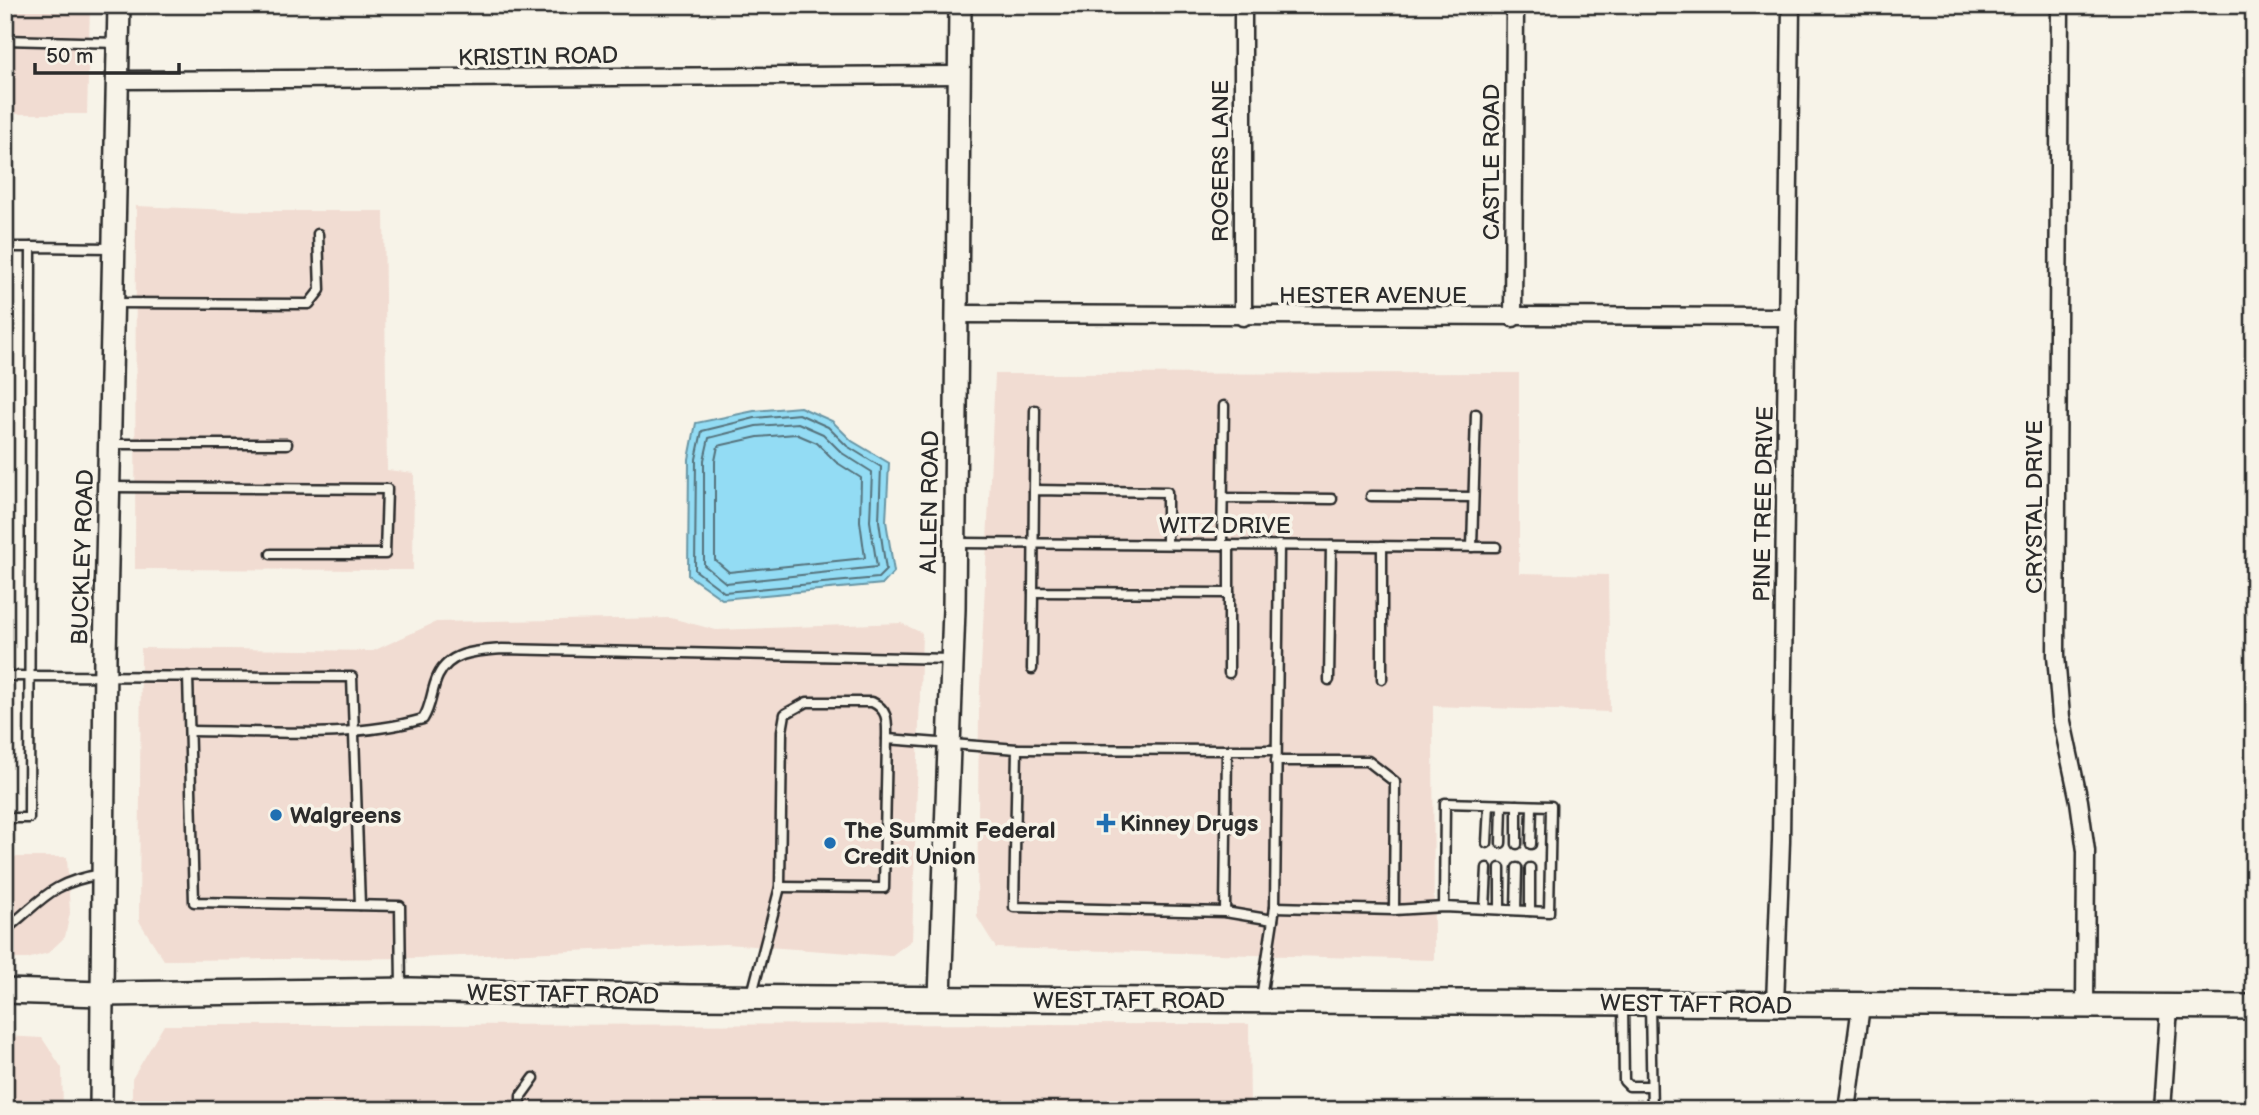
<svg xmlns="http://www.w3.org/2000/svg" width="2259" height="1115" font-family="'Balsamiq Sans',sans-serif">
	<rect width="100%" height="100%" fill="#f7f3e8"/>
	<filter id="ink" filterUnits="userSpaceOnUse"><feTurbulence type="fractalNoise" baseFrequency=".0143" numOctaves="2"/><feDisplacementMap in="SourceGraphic" scale="14" xChannelSelector="R" yChannelSelector="G"/><feConvolveMatrix kernelMatrix="1 2 1 2 8 2 1 2 1" color-interpolation-filters="sRGB"/></filter>
	<g filter="url(#ink)">
		<g fill="#f1dcd2">
			<polygon points="5,5 90,5 87,114 5,114"/>
			<polygon points="136,206 254,211 384,211 387,470 414,473 413,570 135,569"/>
			<polygon points="1519,373 1519,573 1608,575 1610,712 1433,706 1434,960 996,948 977,917 979,710 995,374"/>
			<polygon points="671,618 716,630 901,623 922,633 912,940 891,956 726,944 416,958 164,960 139,921 141,648 373,651 436,622"/>
			<polygon points="5,857 67,857 70,913 65,937 48,953 27,959 5,959"/>
			<polygon points="1249,1024 1250,1110 132,1110 132,1079 164,1025"/>
			<polygon points="5,1036 42,1038 62,1068 63,1110 5,1110"/>
		</g>
		<polygon fill="#93dcf4" stroke="#6995a4" stroke-width="2" points="800,407 832,421 852,441 889,463 886,521 894,572 883,584 722,599 688,575 689,459 696,423 754,411"/>
		<g fill="none" stroke-linecap="round" stroke-linejoin="round">
			<g stroke="#55727b" stroke-width="2">
				<polygon points="799,414 828,427 847,446 881,467 879,521 886,570 878,578 724,592 695,570 696,459 702,431 755,418"/>
				<polygon points="798,423 823,434 842,453 872,472 870,521 877,567 726,583 704,565 704,460 709,438 756,426"/>
				<polygon points="796,434 817,443 836,462 861,478 860,521 865,558 729,572 715,560 715,461 718,446 758,437"/>
			</g>
			<defs>
				<g id="service">
					<polyline points="5,40 118,43"/>
					<polyline points="5,247 31,247"/>
					<polyline points="114,303 309,304 320,290 318,234"/>
					<polyline points="111,444 287,444"/>
					<polyline points="110,487 387,489 385,554 271,554"/>
					<polyline points="1034,490 1035,410"/>
					<polyline points="1371,496 1473,497"/>
					<polyline points="1223,498 1332,499"/>
					<polyline points="958,543 1496,547"/>
					<polyline points="1167,544 1167,492 1034,490 1033,592 1229,593 1229,545"/>
					<polyline points="1222,545 1224,406"/>
					<polyline points="1472,547 1476,414"/>
					<polyline points="1032,669 1033,592"/>
					<polyline points="1229,673 1229,593"/>
					<polyline points="5,676 352,677 360,905"/>
					<polyline points="188,676 194,902 400,906 401,989"/>
					<polyline points="1382,679 1382,546"/>
					<polyline points="1329,680 1331,546"/>
					<path d="M190,731C266,731 350,740 423,719C432,705 431,690 438,676C450,651 478,651 502,649L950,659"/>
					<polyline points="1017,749 1227,750"/>
					<polyline points="5,818 29,818 31,247 112,248"/>
					<polyline points="1487,843 1489,805"/>
					<polyline points="1501,843 1502,805"/>
					<polyline points="1517,844 1517,805"/>
					<polyline points="1531,844 1532,806"/>
					<polyline points="780,887 884,888 887,739 1017,749 1014,907 1225,912 1227,750 1276,750"/>
					<polyline points="1275,907 1394,910 1395,782 1368,761 1276,761"/>
					<polyline points="1485,909 1487,868"/>
					<polyline points="1500,909 1500,868"/>
					<polyline points="1394,910 1444,907 1549,912 1551,806 1445,803 1444,907"/>
					<polyline points="1516,910 1517,868"/>
					<polyline points="1530,911 1530,868"/>
					<polyline points="1225,912 1273,920"/>
					<path d="M5,930C44,899 49,883 102,874"/>
					<path d="M752,994L780,887L782,731L785,714L807,702H872C889,710 887,722 887,739"/>
					<polyline points="1261,998 1275,907 1279,545"/>
					<polyline points="1623,1006 1624,1081 1629,1086 1651,1086"/>
					<polyline points="1650,1006 1652,1110"/>
					<polyline points="521,1110 521,1096 534,1078"/>
				</g>
				<g id="minor">
					<polyline points="2060,5 2056,655 2061,717 2079,801 2086,851 2085,1006"/>
					<polyline points="118,80 959,75"/>
					<polyline points="957,314 1788,317"/>
					<polyline points="1243,317 1243,5"/>
					<polyline points="1513,318 1515,5"/>
					<polyline points="1775,1004 1781,841 1791,5"/>
					<polyline points="1847,1110 1861,1006"/>
					<polyline points="2162,1110 2169,1007"/>
				</g>
				<g id="tertiary">
					<polyline points="940,998 954,609 960,5"/>
					<polyline points="101,1110 105,656 119,5"/>
				</g>
				<polyline id="secondary" points="5,991 101,994 411,990 690,997 2254,1007"/>
			</defs>
			<use href="#service" stroke="#2b2b2b" stroke-width="13"/>
			<use href="#minor" stroke="#2b2b2b" stroke-width="21"/>
			<use href="#tertiary" stroke="#2b2b2b" stroke-width="26"/>
			<use href="#secondary" stroke="#2b2b2b" stroke-width="28"/>
			<use href="#service" stroke="#f7f3e8" stroke-width="8"/>
			<use href="#minor" stroke="#f7f3e8" stroke-width="16"/>
			<use href="#tertiary" stroke="#f7f3e8" stroke-width="21"/>
			<use href="#secondary" stroke="#f7f3e8" stroke-width="23"/>
		</g>
	</g>
	<g fill="#1f6fb2" stroke="#f7f3e8" stroke-width="2.5">
		<circle cx="276" cy="815" r="7"/>
		<path d="M1102.5 812.5h7v7h7v7h-7v7h-7v-7h-7v-7h7z"/>
		<circle cx="830" cy="843" r="7"/>
	</g>
	<g text-anchor="middle" stroke-width="7" stroke-linejoin="round" paint-order="stroke">
		<g font-size="23" fill="#2b2b2b" stroke="#f7f3e8">
			<text transform="translate(538 56) rotate(-1)" y="8">KRISTIN ROAD</text>
			<text transform="translate(1220 161) rotate(-90)" y="8">ROGERS LANE</text>
			<text transform="translate(1491 162) rotate(-90)" y="8">CASTLE ROAD</text>
			<text x="1373" y="303">HESTER AVENUE</text>
			<text transform="translate(929 502) rotate(-89)" y="8">ALLEN ROAD</text>
			<text transform="translate(1763 504) rotate(-89)" y="8">PINE TREE DRIVE</text>
			<text transform="translate(2034 507) rotate(-90)" y="8">CRYSTAL DRIVE</text>
			<text x="1225" y="533">WITZ DRIVE</text>
			<text transform="translate(82 557) rotate(-88)" y="8">BUCKLEY ROAD</text>
			<text transform="translate(563 994) rotate(1)" y="8">WEST TAFT ROAD</text>
			<text x="1129" y="1008">WEST TAFT ROAD</text>
			<text transform="translate(1696 1004) rotate(1)" y="8">WEST TAFT ROAD</text>
		</g>
		<g font-size="23" font-weight="bold" fill="#2b2b2b" stroke="#f7f3e8" text-anchor="start">
			<text x="290" y="823">Walgreens</text>
			<text x="1120" y="831">Kinney Drugs</text>
			<text x="844" y="838">The Summit Federal<tspan x="844" dy="26">Credit Union</tspan></text>
		</g>
	</g>
	<rect width="2259" height="1115" fill="none" stroke="#f7f3e8" stroke-width="28"/>
	<rect x="14" y="14" width="2231" height="1087" fill="none" stroke="#2b2b2b" stroke-width="2.5" filter="url(#ink)"/>
	<path d="M35 63v10h144v-10" fill="none" stroke="#2b2b2b" stroke-width="3.5"/>
	<text x="46" y="63" font-size="21" fill="#2b2b2b" stroke="#f7f3e8" stroke-width="5" paint-order="stroke">50 m</text>
</svg>
